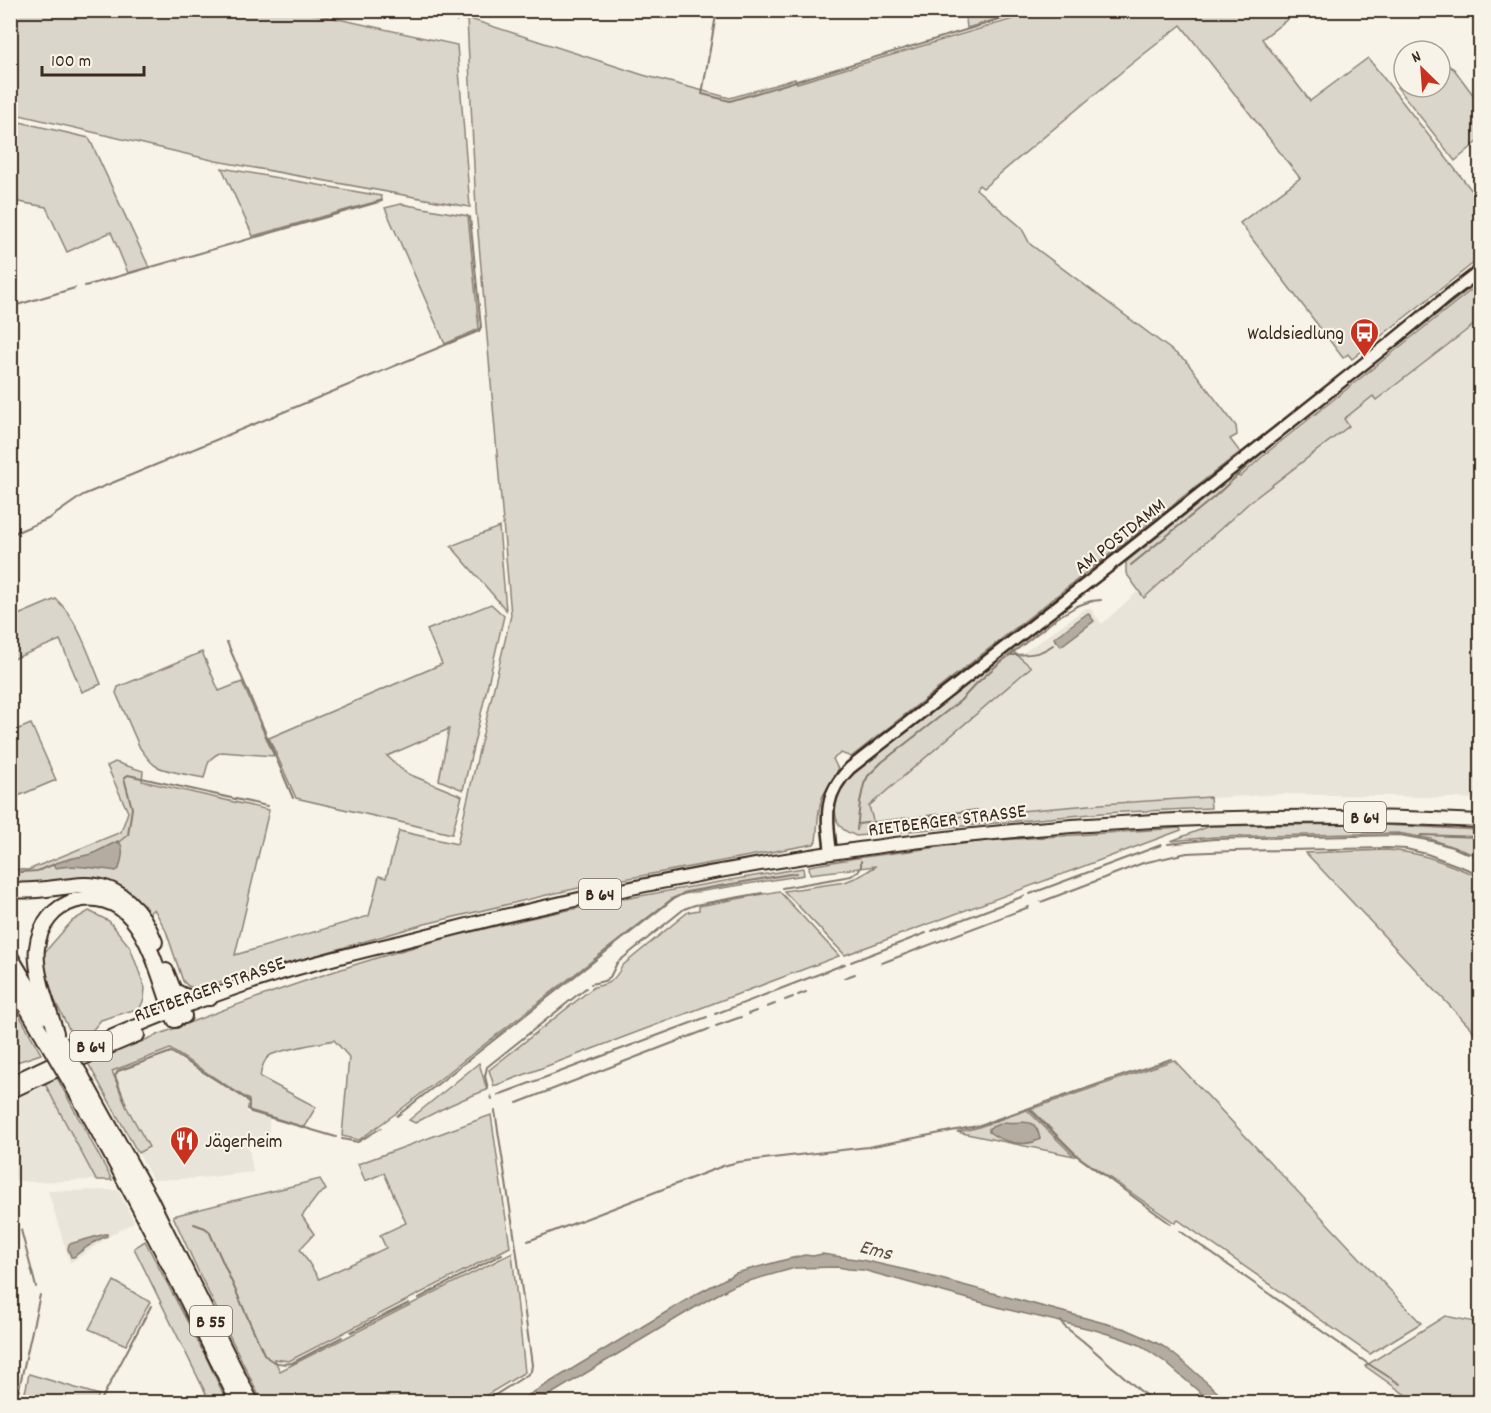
<svg xmlns="http://www.w3.org/2000/svg" width="1491" height="1413" font-family="Dekko,sans-serif">
	<rect width="100%" height="100%" fill="#f7f3e8"/>
	<filter id="ink" filterUnits="userSpaceOnUse"><feTurbulence type="fractalNoise" baseFrequency=".0167" numOctaves="2"/><feDisplacementMap in="SourceGraphic" scale="12" xChannelSelector="R" yChannelSelector="G"/><feConvolveMatrix kernelMatrix="1 2 1 2 8 2 1 2 1" color-interpolation-filters="sRGB"/></filter>
	<g filter="url(#ink)">
		<g fill="#e9e4d9">
			<polygon points="1480,320 1480,799 1389,796 1283,794 1101,804 874,824 869,806 1031,668 1019,656 1086,608 1090,608 1102,624 1138,591 1143,598 1250,502 1349,427 1343,419 1373,396 1376,399"/>
			<polygon points="166,1051 245,1100 247,1103 247,1112 269,1119 269,1138 248,1142 253,1172 202,1178 153,1180 138,1153 148,1147 126,1106 111,1071"/>
			<polygon points="44,1082 96,1180 34,1182 11,1180 10,1097"/>
			<polygon points="118,1190 134,1222 113,1234 70,1263 48,1191"/>
		</g>
		<g fill="#dbd6cb" stroke="#8b8074" stroke-width="1.5">
			<polygon points="11,10 302,11 457,45 470,207 216,161 11,113"/>
			<polygon points="965,11 965,10 1024,11 967,28"/>
			<path d="M1040,11H1298L1262,39L1310,101L1368,58L1480,201V258L1352,359L1348,354L1343,358L1240,223L1300,178L1181,25L1125,69L983,188L979,185L976,189L1021,227L1030,244L1186,361L1236,426L1237,435L1230,439L1240,452L851,757L841,753L833,759L838,769C835,779 826,788 822,798C817,812 818,827 816,841L814,844L597,884L547,895L425,924L199,989L188,986L183,981L166,931L154,909L148,914L133,896L124,890L11,883L10,869L28,870L121,832L128,812L107,766L115,762L143,771L142,781L269,810L235,955L369,916L379,876L386,878L399,831L457,844L511,615L476,209L467,18L643,75L730,98L795,79L797,83Z"/>
			<polygon points="1440,60 1454,69 1480,104 1480,140 1455,161 1397,87 1404,82 1404,87 1440,87"/>
			<polygon points="11,120 89,138 149,267 128,273 111,232 67,252 46,207 19,202 11,187"/>
			<polygon points="222,168 381,196 382,200 253,236"/>
			<polygon points="401,204 468,216 479,329 445,344 385,208"/>
			<polygon points="1480,283 1480,320 1376,400 1373,396 1344,419 1349,426 1250,502 1144,598 1126,573 1126,562 1211,494 1235,474 1240,477 1265,454"/>
			<polygon points="499,527 506,610 451,546"/>
			<path d="M56,599C79,621 89,656 101,684L82,692L60,640L11,660V618Z"/>
			<polygon points="491,604 504,616 463,790 439,780 449,729 387,756 406,773 462,796 452,834 296,798 269,738 442,664 427,630"/>
			<path d="M1009,648L1031,667L869,806L874,824L1101,804L1210,797L1211,808L1102,813L856,836C853,834 846,832 843,829C828,815 838,794 846,780Z"/>
			<path d="M202,652L219,691L242,682L274,756L222,752C207,758 208,764 204,778C192,775 166,772 156,766C149,762 145,754 140,748L116,693L118,687Z"/>
			<polygon points="31,724 56,780 11,799 11,732"/>
			<polygon points="1364,824 1480,830 1480,857 1431,839 1398,833 1214,837 1171,841 1210,826"/>
			<polygon points="1180,828 1181,830 845,955 784,891 845,882 860,876 876,866 810,874 809,866 856,858 985,841"/>
			<path d="M1387,850C1423,852 1447,864 1480,877V1038L1306,853Z"/>
			<path d="M803,868L804,875L684,894L673,898L395,1114L359,1140L342,1136L349,1057L334,1040C322,1043 278,1050 269,1056C263,1061 261,1070 260,1077L316,1107L304,1127L249,1110V1100L170,1049L112,1071L126,1106L149,1147L138,1153L88,1063C197,1018 307,977 421,945C546,911 675,889 803,868Z"/>
			<path d="M779,891L839,956L494,1086L489,1070L594,987C610,984 615,980 622,966L688,912L699,910V906Z"/>
			<polygon points="89,911 109,921 130,947 145,988 144,999 140,1008 101,1020 91,1032 75,1041 49,989 43,963 44,953 72,921"/>
			<polygon points="11,1000 41,1054 11,1064 10,1064"/>
			<polygon points="1174,1060 1421,1323 1370,1354 1178,1220 1175,1223 1078,1156 1031,1109"/>
			<path d="M479,1063L487,1090C461,1099 439,1110 415,1123L409,1120Z"/>
			<polygon points="56,1076 112,1180 96,1180 44,1082"/>
			<polygon points="1027,1110 1074,1156 957,1132 976,1128"/>
			<polygon points="491,1115 510,1247 289,1361 274,1359 280,1371 512,1253 525,1372 475,1402 262,1402 199,1273 173,1216 320,1179 326,1190 318,1195 302,1216 314,1234 300,1249 319,1279 386,1248 380,1235 406,1223 384,1173 365,1181 358,1164"/>
			<polygon points="145,1241 206,1357 227,1402 210,1402 134,1248"/>
			<polygon points="114,1281 150,1302 126,1345 89,1329"/>
			<polygon points="1445,1316 1480,1323 1480,1402 1424,1402 1413,1400 1365,1366"/>
			<polygon points="29,1374 99,1395 95,1402 23,1402"/>
		</g>
		<g fill="#b4aca0" stroke="#84786c" stroke-width="1.5">
			<polygon points="1088,613 1094,621 1061,646 1054,638"/>
			<path d="M118,841C126,848 121,860 119,869L116,871C96,868 75,864 55,868L53,864L69,859L92,854Z"/>
			<path d="M1005,1122C1024,1125 1035,1114 1040,1139C1025,1148 1002,1142 989,1132V1128Z"/>
			<path d="M105,1234H107V1236C98,1239 80,1251 74,1257H71L68,1249L69,1244Z"/>
			<path d="M822,1254L862,1260L915,1272L1126,1329C1139,1335 1152,1340 1164,1347C1187,1363 1208,1384 1228,1402H1211L1165,1362L1140,1345L1118,1337L1095,1330L1005,1309L863,1270L848,1269L838,1267L795,1268L735,1285L709,1299L538,1402H517L693,1296L736,1273L788,1259L805,1255L813,1256Z"/>
		</g>
		<g fill="none" stroke-linecap="round" stroke-linejoin="round">
			<g stroke="#84786c" stroke-width="2">
				<polyline points="717,10 702,94 730,101 1032,10"/>
				<polyline points="465,20 467,10"/>
				<polyline points="457,21 459,10"/>
				<polyline points="85,286 382,201"/>
				<polyline points="10,307 75,288"/>
				<polyline points="1202,484 1242,452"/>
				<polyline points="10,535 50,518 83,495 479,331 481,327 470,217"/>
				<polyline points="1131,565 1213,498 1263,452 1480,280"/>
				<polyline points="1092,570 1197,488"/>
				<polyline points="227,642 293,798"/>
				<path d="M1011,655C1030,654 1037,656 1053,645"/>
				<polyline points="858,753 1084,576"/>
				<polyline points="858,824 977,810"/>
				<polyline points="857,830 860,802 864,784 868,776 882,762 960,701 977,683 996,666 1058,617 1077,606 1091,601 1101,600"/>
				<polyline points="1419,838 1421,835 1480,837"/>
				<polyline points="118,843 128,835 132,808 124,778 128,775 267,806"/>
				<polyline points="1168,844 1214,839 1400,835 1432,841 1455,848 1468,854"/>
				<polyline points="20,872 37,871 55,864"/>
				<path d="M782,888L851,876C858,872 862,870 861,861"/>
				<polyline points="1030,894 1161,845"/>
				<polyline points="1041,902 1143,863 1187,853 1233,851 1387,848 1406,849 1427,854 1480,874"/>
				<polyline points="932,931 1024,896"/>
				<polyline points="851,962 926,933"/>
				<polyline points="882,963 1029,907"/>
				<polyline points="844,978 855,974"/>
				<polyline points="591,984 604,981 610,977 617,963 684,909 695,905 762,893"/>
				<polyline points="798,995 806,992"/>
				<polyline points="785,1000 793,997"/>
				<polyline points="767,1007 775,1004"/>
				<polyline points="715,1014 845,964"/>
				<polyline points="748,1014 756,1011"/>
				<polyline points="716,1026 741,1017"/>
				<polyline points="488,1089 485,1076 487,1067 586,988"/>
				<polyline points="498,1095 707,1017"/>
				<polyline points="491,1096 492,1099"/>
				<polyline points="517,1103 709,1029"/>
				<polyline points="126,1104 115,1076 118,1071 171,1052 246,1099 249,1103 248,1109 251,1112 336,1137"/>
				<polyline points="1029,1109 1077,1156 1171,1224"/>
				<polyline points="397,1116 673,899 686,892 796,873"/>
				<polyline points="342,1139 358,1142 381,1128"/>
				<path d="M194,1224L205,1228L209,1231L264,1354C271,1363 281,1365 292,1363L342,1337"/>
				<polyline points="21,1230 36,1287"/>
				<polyline points="1180,1231 1367,1363 1400,1384"/>
				<polyline points="528,1241 723,1166 738,1162 868,1147 977,1126 1171,1059"/>
				<polyline points="419,1298 502,1254"/>
				<polyline points="1061,1321 1064,1326 1083,1341 1153,1402"/>
				<polyline points="351,1332 409,1303"/>
				<polyline points="16,1402 40,1295"/>
				<polyline points="100,1402 151,1306"/>
				<polyline points="484,1402 527,1375 531,1371 532,1365 516,1247 495,1111"/>
			</g>
			<defs>
				<path id="secondary" d="M831,853C827,818 822,796 850,768L1109,566L1395,339L1450,294L1480,271"/>
				<g id="primary">
					<path d="M10,1083C99,1040 190,1001 284,972C328,959 372,949 416,938C453,929 489,919 526,911C839,838 1159,804 1480,821"/>
					<polyline points="10,1092 70,1064 138,1035"/>
				</g>
				<g id="highway">
					<path d="M10,890C35,893 60,886 84,885C120,884 143,911 155,942"/>
					<polyline points="10,956 46,1016"/>
					<polyline points="166,971 184,1016"/>
					<polyline points="10,979 50,1047"/>
					<path d="M175,991C187,999 196,999 210,998"/>
					<path d="M56,1033C49,1008 34,973 37,948C42,899 100,881 132,919C153,944 163,989 175,1020"/>
					<polyline points="82,1077 150,1199 251,1402"/>
					<path d="M71,1083C131,1187 185,1294 238,1402"/>
				</g>
			</defs>
			<use href="#secondary" stroke="#3b2a1e" stroke-width="15"/>
			<use href="#primary" stroke="#3b2a1e" stroke-width="16"/>
			<use href="#highway" stroke="#3b2a1e" stroke-width="18"/>
			<use href="#secondary" stroke="#f7f3e8" stroke-width="10"/>
			<use href="#primary" stroke="#f7f3e8" stroke-width="12"/>
			<use href="#highway" stroke="#f7f3e8" stroke-width="14"/>
			<defs>
				<g id="highway-bridge">
					<polyline points="60,1041 82,1077"/>
					<polyline points="50,1047 71,1083"/>
				</g>
			</defs>
			<use href="#highway-bridge" stroke="#3b2a1e" stroke-width="18" stroke-linecap="butt"/>
			<use href="#highway-bridge" stroke="#f7f3e8" stroke-width="14"/>
		</g>
	</g>
	<defs>
		<symbol id="bus-pin" viewBox="-11 -11 22 30"><path d="M0 17L-7.5 6A9.5 9.5 0 1 1 7.5 6Z" fill="#c8321e" stroke="#f7f3e8"/><path d="M-5-6H5V4H4V6H2V4H-2V6H-4V4H-5ZM-3.5-4V0h7V-4ZM-3.5 1.2v1.5H-2V1.2ZM2 1.2v1.5H3.5V1.2Z" fill="#fff"/></symbol>
		<symbol id="restaurant-pin" viewBox="-11 -11 22 30"><path d="M0 17L-7.5 6A9.5 9.5 0 1 1 7.5 6Z" fill="#c8321e" stroke="#f7f3e8"/><path d="M-5-6h1v4h1v-4h1v4h1v-4h1v5L-1.5 .5V6h-2V.5L-5-1ZM5-6V6H3V1.5H1.5Q1.5-4 5-6Z" fill="#fff"/></symbol>
	</defs>
	<g fill-rule="evenodd">
		<use href="#bus-pin" x="1348" y="316" width="33" height="45"/>
		<use href="#restaurant-pin" x="168" y="1124" width="33" height="45"/>
	</g>
	<g text-anchor="middle" stroke-width="4.5" stroke-linejoin="round" paint-order="stroke">
		<g fill="#f7f3e8" stroke="#73665b" stroke-width="1.5">
			<rect x="1344" y="802" width="42" height="30" rx="4.5"/>
			<rect x="579" y="879" width="42" height="30" rx="4.5"/>
			<rect x="70" y="1031" width="42" height="30" rx="4.5"/>
			<rect x="190" y="1306" width="42" height="30" rx="4.5"/>
		</g>
		<g font-size="18" font-weight="bold" fill="#3b2a1e">
			<text x="1365" y="823">B 64</text>
			<text x="600" y="900">B 64</text>
			<text x="91" y="1052">B 64</text>
			<text x="211" y="1327">B 55</text>
		</g>
		<g font-size="20" fill="#3b2a1e" stroke="#f7f3e8" text-anchor="end">
			<text x="1344" y="339">Waldsiedlung</text>
			<text x="205" y="1147" text-anchor="start">Jägerheim</text>
		</g>
		<g font-size="20" fill="#3b2a1e" stroke="#f7f3e8">
			<text transform="translate(1119 535) rotate(-38)" y="7">AM POSTDAMM</text>
			<text transform="translate(947 819) rotate(-7)" y="7">RIETBERGER STRASSE</text>
			<text transform="translate(209 988) rotate(-20)" y="7">RIETBERGER STRASSE</text>
		</g>
		<g font-size="21" font-style="italic" fill="#5f5145" stroke="#f7f3e8">
			<text transform="translate(876 1249) rotate(14)" y="7">Ems</text>
		</g>
	</g>
	<rect width="1491" height="1413" fill="none" stroke="#f7f3e8" stroke-width="36"/>
	<rect x="18" y="18" width="1455" height="1377" fill="none" stroke="#3b2a1e" stroke-width="2" filter="url(#ink)"/>
	<g transform="translate(1422 69) rotate(335)"><circle r="28" fill="#f7f3e8" stroke="#aca397" stroke-width="1.5"/>
	<path d="M0-4.5L10 22L0 15L-10 22Z" fill="#c8321e"/>
	<text y="-9" font-size="16" font-weight="bold" text-anchor="middle" fill="#3b2a1e">N</text>
	</g>
	<path d="M42 66v9h102v-9" fill="none" stroke="#3b2a1e" stroke-width="3"/>
	<text x="51" y="66" font-size="18" fill="#3b2a1e" stroke="#f7f3e8" stroke-width="4.5" paint-order="stroke">100 m</text>
</svg>
